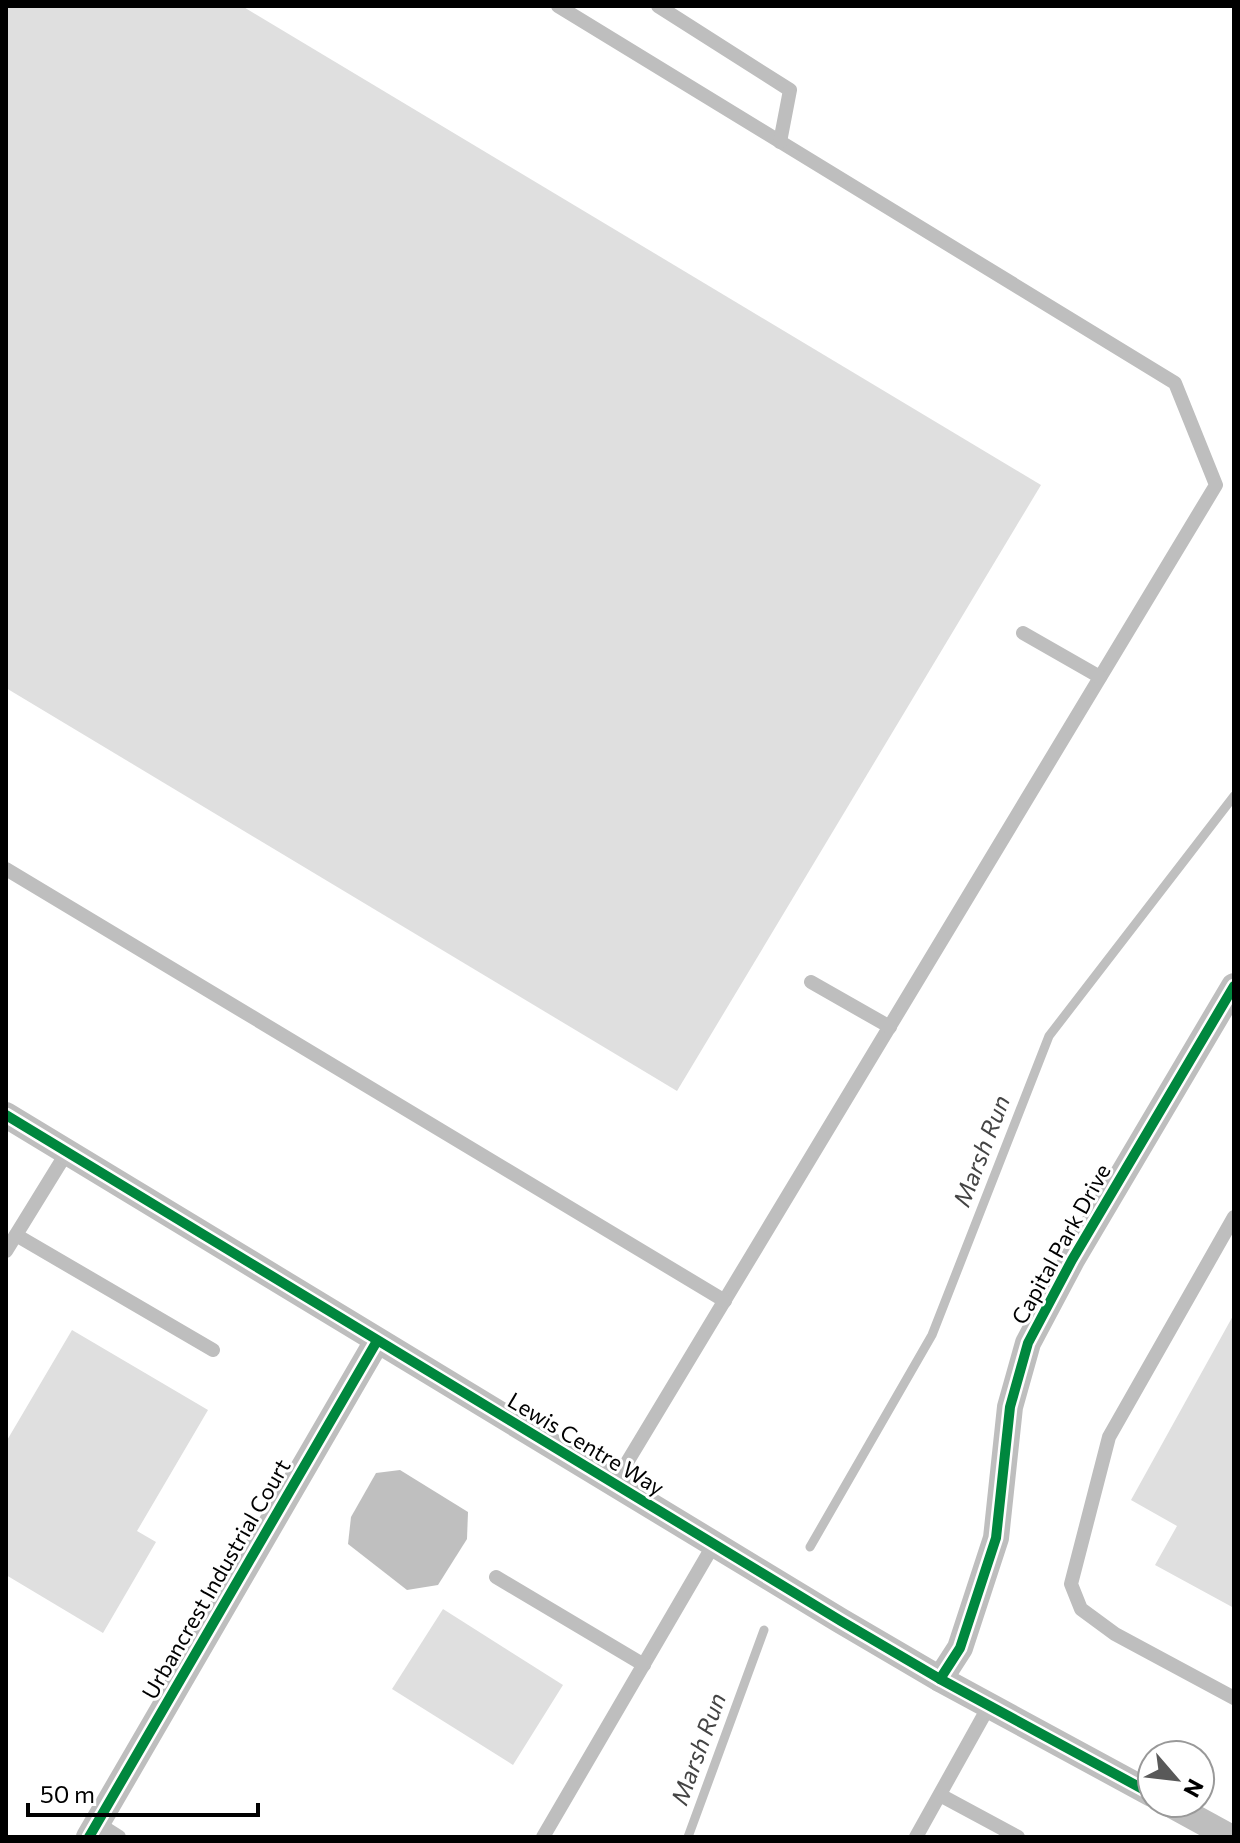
<svg xmlns="http://www.w3.org/2000/svg" width="1240" height="1843" font-family="Commissioner,sans-serif">
	<rect width="100%" height="100%" fill="#fff"/>
	<polygon fill="#bfbfbf" points="400,1470 468,1512 467,1539 438,1585 407,1590 348,1544 351,1517 376,1473"/>
	<g fill="none" stroke-linecap="round" stroke-linejoin="round">
		<g stroke="#bfbfbf" stroke-width="9">
			<polyline points="810,1547 932,1335 1049,1036 1234,796"/>
			<polyline points="688,1837 764,1630"/>
		</g>
	</g>
	<g fill="#dfdfdf">
		<polygon points="6,6 242,6 1041,485 677,1091 6,688"/>
		<polygon points="1234,1314 1234,1608 1155,1565 1177,1526 1131,1500"/>
		<polygon points="72,1330 208,1410 137,1531 156,1542 103,1633 6,1575 6,1442"/>
		<polygon points="443,1609 563,1685 513,1765 392,1689"/>
	</g>
	<g fill="none" stroke-linecap="round" stroke-linejoin="round">
		<g stroke="#bebebe" stroke-width="14">
			<polyline points="558,6 1175,383 1216,485 614,1484"/>
			<polyline points="658,6 790,90 780,142"/>
			<polyline points="1023,633 1100,677"/>
			<polyline points="6,869 725,1301"/>
			<polyline points="811,982 890,1027"/>
			<polyline points="1234,1217 1109,1437 1071,1584 1081,1609 1115,1634 1234,1698"/>
			<polyline points="16,1235 213,1350"/>
			<polyline points="6,1251 67,1152"/>
			<polyline points="496,1577 644,1665"/>
			<polyline points="940,1795 1018,1837"/>
			<polyline points="97,1823 119,1837"/>
			<polyline points="543,1837 714,1544"/>
			<polyline points="916,1837 989,1706"/>
		</g>
		<g stroke="#bebebe" stroke-width="26">
			<polyline points="6,1115 841,1621 940,1679 1152,1794"/>
			<polyline points="940,1679 960,1648 996,1538 1010,1407 1028,1343 1072,1260 1234,986"/>
			<polyline points="1168,1803 1230,1837"/>
			<polyline points="89,1837 377,1341"/>
		</g>
		<defs>
			<g id="cycleway">
				<polyline points="6,1115 841,1621 940,1679 1152,1794"/>
				<polyline points="940,1679 960,1648 996,1538 1010,1407 1028,1343 1072,1260 1234,986"/>
				<polyline points="89,1837 377,1341"/>
			</g>
		</defs>
		<use href="#cycleway" stroke="#fff" stroke-width="15"/>
		<use href="#cycleway" stroke="#00873e" stroke-width="10"/>
	</g>
	<g text-anchor="middle" stroke-width="6" stroke-linejoin="round" paint-order="stroke">
		<g font-size="22" fill="#000" stroke="#fff">
			<text transform="translate(1061 1244) rotate(-61)" y="8">Capital Park Drive</text>
			<text transform="translate(586 1444) rotate(31)" y="8">Lewis Centre Way</text>
			<text transform="translate(216 1579) rotate(-60)" y="8">Urbancrest Industrial Court</text>
		</g>
		<g font-size="24" font-style="italic" fill="#444" stroke="#fff">
			<text transform="translate(982 1151) rotate(-69)" y="8">Marsh Run</text>
			<text transform="translate(699 1749) rotate(-70)" y="8">Marsh Run</text>
		</g>
	</g>
	<rect width="1240" height="1843" fill="none" stroke="#000000" stroke-width="16"/>
	<g transform="translate(1176 1779) rotate(118)"><circle r="38" fill="#ffffff" stroke="#999999" stroke-width="2"/>
	<path d="M0-6L14 30L0 20L-14 30Z" fill="#595959"/>
	<text y="-12" font-size="22" font-weight="bold" text-anchor="middle" fill="#000000">N</text>
	</g>
	<path d="M28 1803v12h230v-12" fill="none" stroke="#000000" stroke-width="4"/>
	<text x="40" y="1803" font-size="24" fill="#000000" stroke="#ffffff" stroke-width="6" paint-order="stroke">50 m</text>
</svg>
